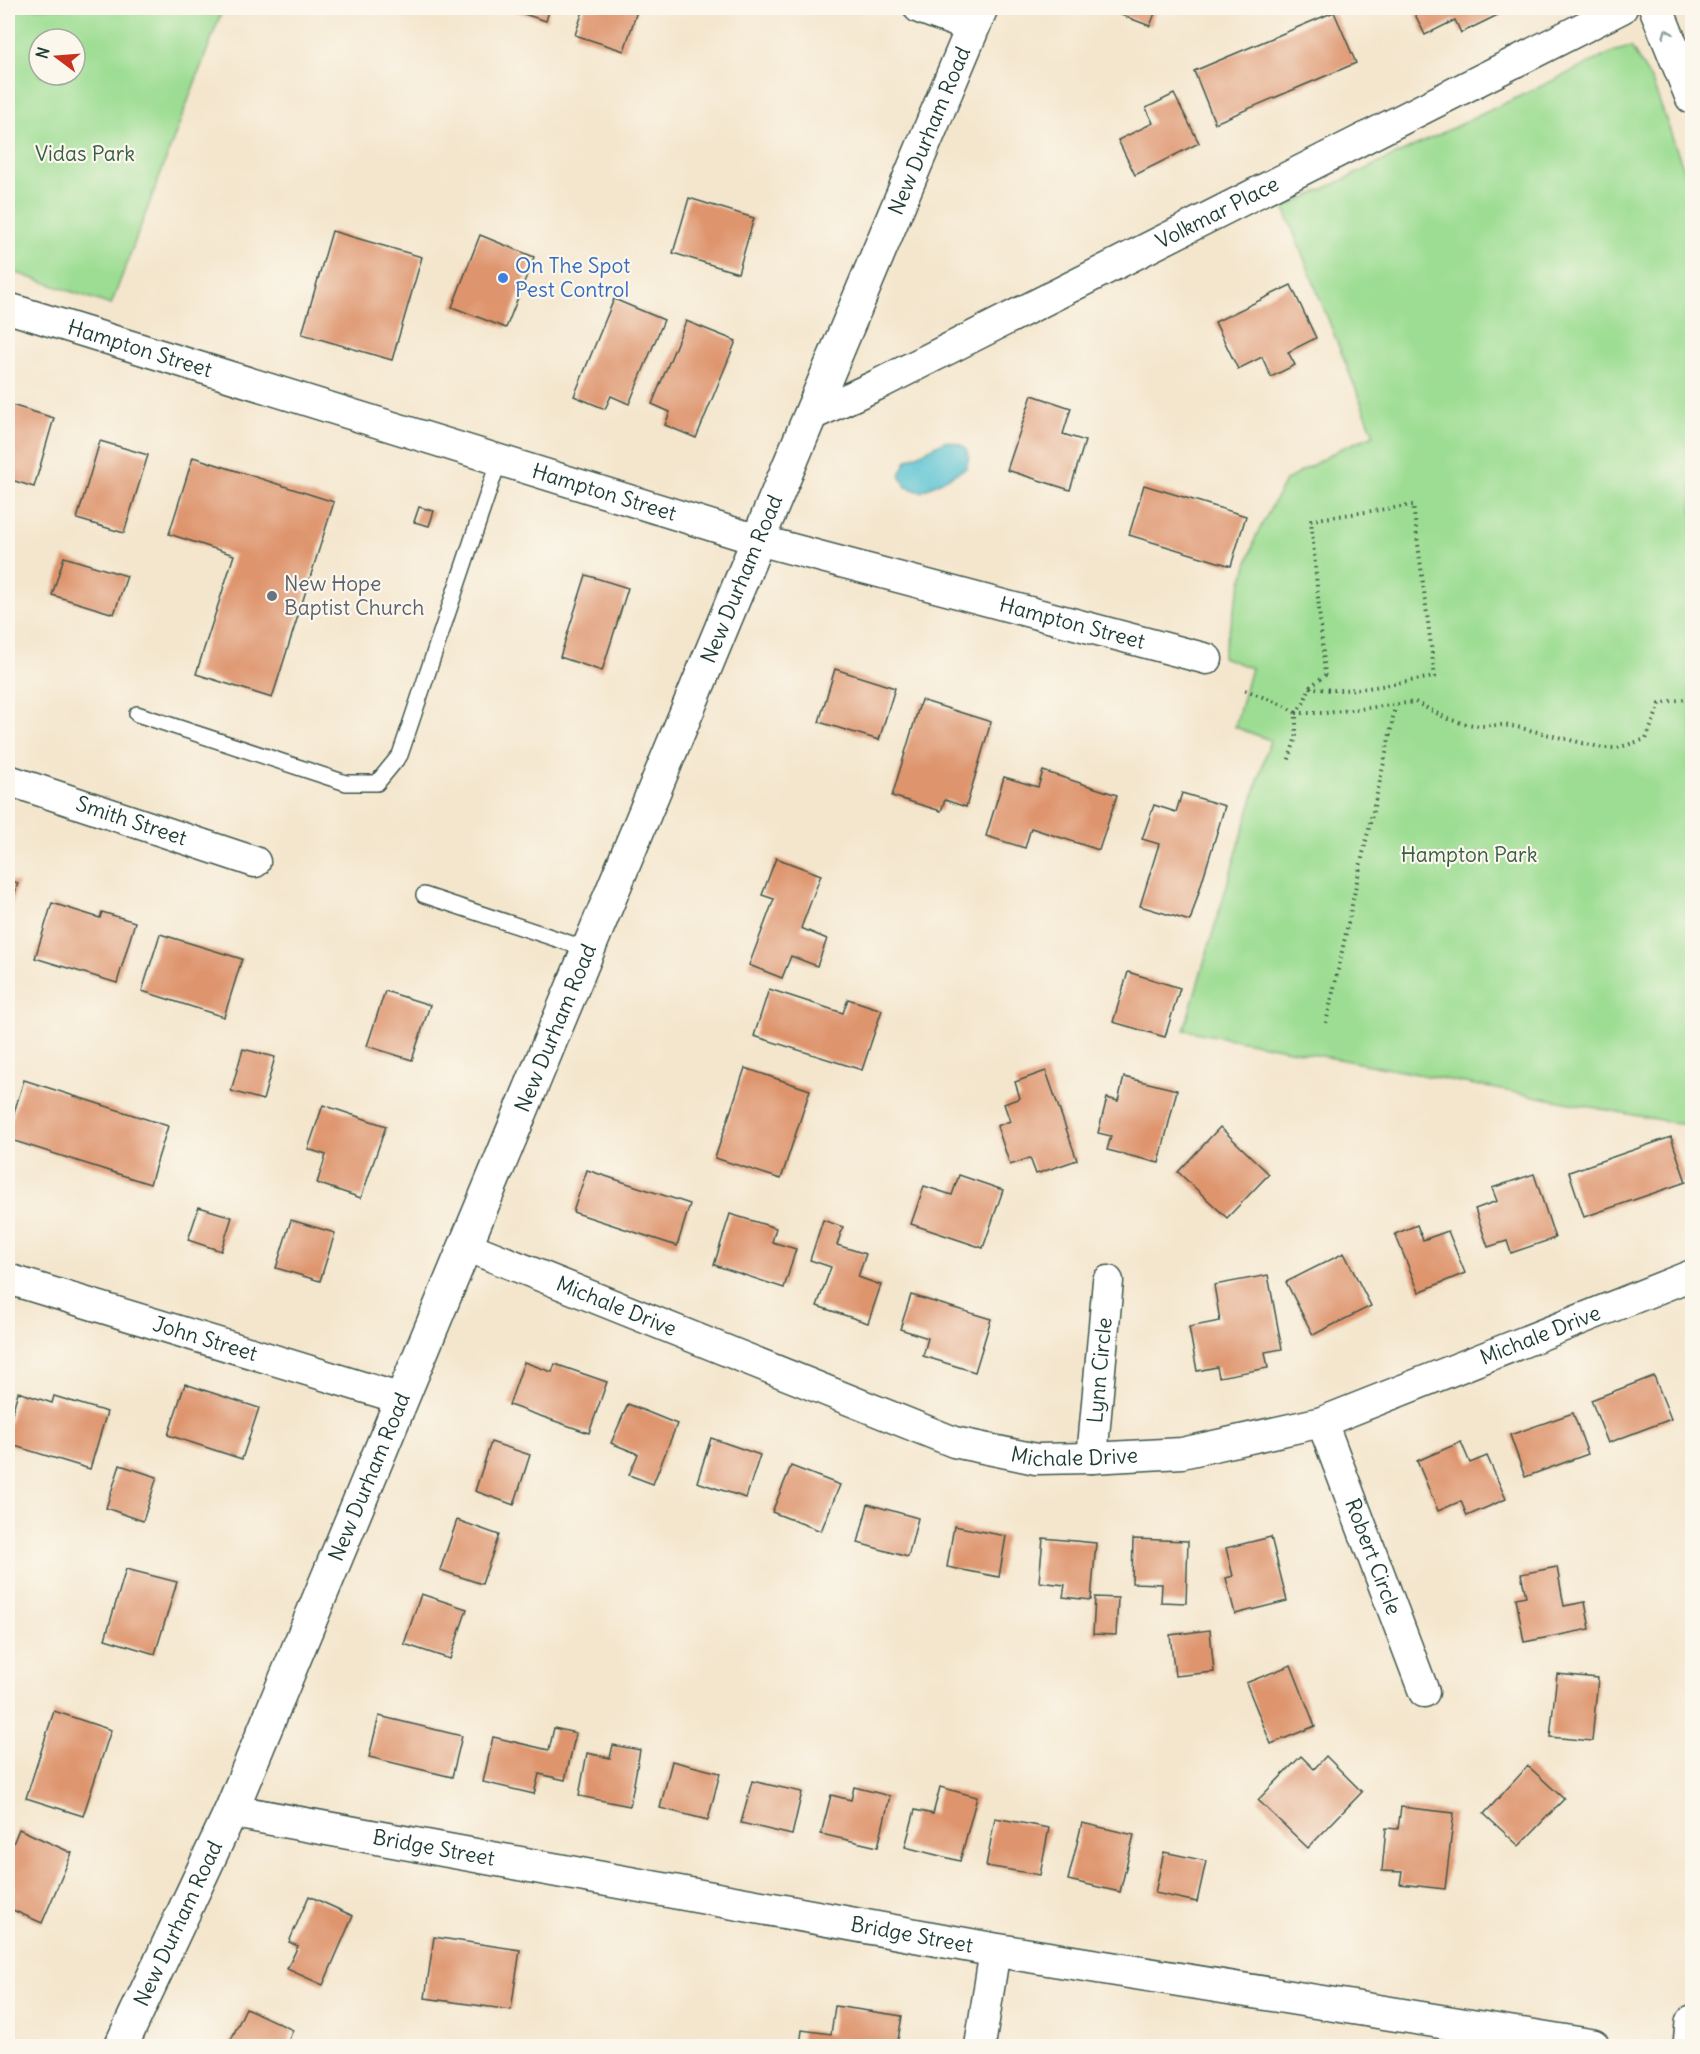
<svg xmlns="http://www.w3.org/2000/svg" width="1700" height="2054" font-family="Delius,sans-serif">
	<rect width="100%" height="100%" fill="#fbf7ec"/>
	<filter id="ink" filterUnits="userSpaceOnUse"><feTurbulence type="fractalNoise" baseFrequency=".0167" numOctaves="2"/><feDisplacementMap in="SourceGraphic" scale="12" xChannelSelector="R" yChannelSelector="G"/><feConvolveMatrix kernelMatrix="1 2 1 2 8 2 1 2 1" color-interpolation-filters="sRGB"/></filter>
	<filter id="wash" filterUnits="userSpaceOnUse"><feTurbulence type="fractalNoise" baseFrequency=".008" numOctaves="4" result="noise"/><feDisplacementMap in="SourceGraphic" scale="24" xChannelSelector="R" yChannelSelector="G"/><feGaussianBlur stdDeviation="1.35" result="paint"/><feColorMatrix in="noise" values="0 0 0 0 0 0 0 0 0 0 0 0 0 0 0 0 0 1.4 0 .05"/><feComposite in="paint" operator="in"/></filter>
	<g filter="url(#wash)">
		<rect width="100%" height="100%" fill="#f4e6cd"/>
		<g fill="#9ddd93" stroke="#5e8d64" stroke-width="1.5" fill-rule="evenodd">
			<path d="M8,8H223L111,305L8,270ZM39,39H75V75H39Z"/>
			<polygon points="1631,47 1652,81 1692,192 1692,1126 1184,1030 1270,740 1235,727 1251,668 1222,657 1237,598 1256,536 1285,481 1342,448 1374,435 1284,208 1615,51"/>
		</g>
		<polygon fill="#58c2d2" stroke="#3c8083" stroke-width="1.5" points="945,441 956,443 965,447 969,456 966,468 921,492 906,487 900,475 907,460"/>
		<g id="blocks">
			<g fill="#de946d">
				<polygon points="505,8 550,8 546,21"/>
				<polygon points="584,8 638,8 624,51 575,35"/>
				<polygon points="1103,8 1157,8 1150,26"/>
				<polygon points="1412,8 1512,8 1461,33 1455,20 1425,35"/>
				<polygon points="1334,12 1356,63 1215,123 1194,71"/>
				<polygon points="1174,94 1199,143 1135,175 1118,140 1153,123 1146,108"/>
				<polygon points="689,198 754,218 738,273 673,253"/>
				<polygon points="332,231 422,257 392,360 302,334"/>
				<polygon points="480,235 534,257 506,328 452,307"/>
				<polygon points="1291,285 1316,338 1288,352 1295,365 1271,377 1262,357 1238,369 1215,322"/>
				<polygon points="614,299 664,320 629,404 611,396 605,409 574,396"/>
				<polygon points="686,321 736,341 696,438 665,425 670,412 652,404"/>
				<polygon points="1032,395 1071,408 1063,434 1085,441 1070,490 1007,470"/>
				<polygon points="8,404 54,418 34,487 8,479"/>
				<polygon points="100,441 148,455 124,533 77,519"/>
				<polygon points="193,457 334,502 272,698 196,674 234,555 169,534"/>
				<polygon points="1144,485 1246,516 1231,566 1129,535"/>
				<polygon points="419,507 434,511 429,526 414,522"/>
				<polygon points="64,557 127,576 114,614 52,595"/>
				<polygon points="586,575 628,588 602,671 560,657"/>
				<polygon points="835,669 895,688 879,740 819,722"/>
				<polygon points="921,700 991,722 966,807 945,800 941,811 892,796"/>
				<polygon points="1043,771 1117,795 1099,850 1031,828 1025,848 986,836 1004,777 1038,787"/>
				<polygon points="1182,793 1225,806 1190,921 1140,906 1159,844 1142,839 1154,805 1176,812"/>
				<polygon points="776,858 821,875 801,928 827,939 817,966 791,956 782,978 749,965 774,899 762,895"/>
				<polygon points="8,880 18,883 8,915"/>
				<polygon points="52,903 100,918 102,912 135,922 117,983 35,958"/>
				<polygon points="160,934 242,959 224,1017 142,991"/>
				<polygon points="1128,972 1180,988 1165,1037 1113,1022"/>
				<polygon points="769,989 843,1013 848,999 882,1010 862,1070 754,1036"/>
				<polygon points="385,991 430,1005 412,1060 367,1046"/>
				<polygon points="243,1049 275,1057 263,1100 231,1091"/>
				<polygon points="745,1068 810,1090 781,1179 715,1158"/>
				<polygon points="1046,1071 1077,1160 1036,1174 1030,1158 1010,1165 997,1126 1010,1121 1004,1104 1020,1098 1015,1082"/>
				<polygon points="1124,1077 1177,1090 1159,1163 1107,1150 1111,1136 1098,1133 1107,1098 1118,1101"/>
				<polygon points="24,1080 168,1126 150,1184 8,1139 8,1132"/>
				<polygon points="323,1105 386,1126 361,1198 317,1183 326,1155 308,1149"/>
				<polygon points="1220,1127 1269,1174 1227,1218 1178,1172"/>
				<polygon points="1671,1137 1686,1182 1584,1217 1569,1172"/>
				<polygon points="587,1170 690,1204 677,1246 573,1212"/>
				<polygon points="1534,1174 1555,1238 1511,1253 1507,1241 1488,1247 1475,1209 1497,1201 1492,1188"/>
				<polygon points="959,1175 1003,1190 983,1248 911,1224 924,1186 952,1195"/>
				<polygon points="199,1207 232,1217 221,1251 188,1240"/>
				<polygon points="730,1214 776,1228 772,1242 796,1249 784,1288 714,1265"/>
				<polygon points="291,1220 335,1233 320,1281 276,1268"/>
				<polygon points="823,1220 843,1227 837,1245 866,1254 858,1277 881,1285 868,1323 817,1306 831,1267 810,1260"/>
				<polygon points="1417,1225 1423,1240 1448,1231 1465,1273 1419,1292 1395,1234"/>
				<polygon points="1344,1253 1371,1306 1313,1335 1286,1282"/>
				<polygon points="1268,1275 1282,1349 1265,1352 1268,1368 1219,1377 1217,1367 1197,1371 1189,1327 1220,1321 1214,1285"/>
				<polygon points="911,1295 991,1319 975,1372 923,1356 928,1338 900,1329"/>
				<polygon points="524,1362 552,1372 555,1364 607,1382 589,1433 509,1405"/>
				<polygon points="1654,1376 1671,1419 1608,1443 1591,1400"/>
				<polygon points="185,1384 259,1408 242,1459 168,1435"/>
				<polygon points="18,1392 52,1403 54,1396 107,1412 90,1469 8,1444 8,1427"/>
				<polygon points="628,1404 677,1424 653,1484 629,1475 638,1454 611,1443"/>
				<polygon points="1573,1413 1588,1454 1525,1477 1510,1435"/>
				<polygon points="711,1438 760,1455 746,1498 697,1482"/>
				<polygon points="491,1442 530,1455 514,1505 475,1491"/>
				<polygon points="1461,1442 1470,1463 1487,1456 1506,1499 1467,1516 1461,1501 1438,1511 1417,1461"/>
				<polygon points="120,1465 157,1477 143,1521 106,1508"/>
				<polygon points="791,1466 840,1485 821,1531 772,1512"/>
				<polygon points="868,1504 918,1518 908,1557 858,1543"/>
				<polygon points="457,1520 499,1535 482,1584 440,1570"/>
				<polygon points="954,1526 1006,1536 999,1577 947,1567"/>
				<polygon points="1271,1537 1287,1601 1235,1614 1226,1578 1233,1576 1226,1548"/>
				<polygon points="1043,1538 1096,1543 1091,1600 1063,1597 1065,1585 1039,1582"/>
				<polygon points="1133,1539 1188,1541 1186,1603 1161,1602 1162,1584 1132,1583"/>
				<polygon points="1557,1567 1564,1606 1585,1602 1590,1629 1524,1642 1516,1598 1526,1596 1521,1574"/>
				<polygon points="126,1569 177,1582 155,1654 105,1639"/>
				<polygon points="421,1594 467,1609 450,1659 404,1644"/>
				<polygon points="1095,1597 1118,1598 1116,1635 1093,1634"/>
				<polygon points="1210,1630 1214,1672 1175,1676 1170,1635"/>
				<polygon points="1291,1665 1315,1726 1271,1744 1246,1683"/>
				<polygon points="1557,1674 1598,1678 1592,1741 1550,1737"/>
				<polygon points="54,1711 111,1730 83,1816 26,1798"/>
				<polygon points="379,1716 462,1736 452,1777 369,1757"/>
				<polygon points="554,1728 576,1733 565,1780 539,1774 534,1794 483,1782 493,1737 549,1750"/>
				<polygon points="613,1745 640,1750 630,1806 579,1796 587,1753 610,1758"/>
				<polygon points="1301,1756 1314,1769 1326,1756 1362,1792 1308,1848 1258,1800"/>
				<polygon points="672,1761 720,1773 708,1820 660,1808"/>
				<polygon points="1528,1766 1564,1799 1519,1846 1484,1814"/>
				<polygon points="752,1781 802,1792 792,1835 741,1823"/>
				<polygon points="854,1787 890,1796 878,1847 821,1834 831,1795 851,1800"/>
				<polygon points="940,1787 977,1797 960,1861 905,1847 915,1810 933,1814"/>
				<polygon points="1401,1807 1454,1813 1445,1889 1400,1884 1402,1872 1382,1871 1386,1828 1398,1829"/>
				<polygon points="995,1818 1049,1828 1040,1875 986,1866"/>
				<polygon points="1082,1823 1134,1835 1120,1892 1068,1880"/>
				<polygon points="19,1829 72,1853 42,1923 8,1908 8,1856"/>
				<polygon points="1164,1852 1206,1861 1197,1902 1155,1893"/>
				<polygon points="309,1896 353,1916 323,1985 287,1969 298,1946 289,1942"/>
				<polygon points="434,1937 520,1950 511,2010 425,1998"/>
				<polygon points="835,2006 902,2016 897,2046 800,2046 802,2030 831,2034"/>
				<polygon points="246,2008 293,2030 286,2046 228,2046"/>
			</g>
		</g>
	</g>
	<g filter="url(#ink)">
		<use href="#blocks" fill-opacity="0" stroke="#3f564b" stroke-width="1.5"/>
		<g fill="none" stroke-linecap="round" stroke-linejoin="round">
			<defs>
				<g id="lane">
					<polyline points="137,714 346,783 377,783 400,755 499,460"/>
					<polyline points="424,895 590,950"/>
				</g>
				<g id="street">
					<polyline points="919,8 973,28"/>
					<path id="s1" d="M8,308L758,540L1207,659"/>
					<path id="s2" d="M812,415L877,385L1622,8"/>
					<path id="s3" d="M8,780L255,862"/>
					<path id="s4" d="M466,1246L954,1442L1036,1459L1092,1458L1182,1453L1322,1422L1692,1275"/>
					<path id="s5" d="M8,1279L402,1399"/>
					<path id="s6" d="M1322,1422L1424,1692"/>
					<path id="s7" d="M1092,1458L1108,1281"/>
					<polyline points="980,2046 995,1950"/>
				</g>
				<g id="secondary">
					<polyline points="1656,8 1692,97"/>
					<path id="s8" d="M231,1811L995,1950L1593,2046"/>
					<path id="s9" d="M121,2046L231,1811L758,540L981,8"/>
					<polyline points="1690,2046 1692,2023"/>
				</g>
			</defs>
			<use href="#lane" stroke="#3f564b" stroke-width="18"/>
			<use href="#street" stroke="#3f564b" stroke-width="33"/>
			<use href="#secondary" stroke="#3f564b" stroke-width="36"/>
			<g stroke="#3f564b" stroke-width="4" stroke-dasharray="1.5 4.5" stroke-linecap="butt">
				<polyline points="1245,690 1285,706 1296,713 1296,737 1288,762"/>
				<path d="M1296,713L1304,702L1310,687L1325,675L1311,520L1413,505L1435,677C1397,682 1348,696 1310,687"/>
				<polyline points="1296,713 1326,713 1415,702 1448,719 1462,723 1480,726 1502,725 1517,727 1603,748 1617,748 1646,739 1660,704 1672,701 1692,698"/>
				<path d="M1326,1023C1338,971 1349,919 1360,867C1372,813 1386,760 1395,706"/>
			</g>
			<use href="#lane" stroke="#fff" stroke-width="15"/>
			<use href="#street" stroke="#fff" stroke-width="30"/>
			<use href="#secondary" stroke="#fff" stroke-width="33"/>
		</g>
		<defs><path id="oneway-chevron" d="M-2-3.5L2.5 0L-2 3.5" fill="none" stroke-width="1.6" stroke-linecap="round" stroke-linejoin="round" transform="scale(1.5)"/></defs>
		<use stroke="#8f9e9a" href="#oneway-chevron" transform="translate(1667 33) rotate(-112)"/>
	</g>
	<circle fill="#3f7fe0" stroke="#fbf7ec" stroke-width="2" cx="503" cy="278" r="6"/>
	<circle fill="#6b7280" stroke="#fbf7ec" stroke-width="2" cx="272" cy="596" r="6"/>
	<g text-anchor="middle" stroke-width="4.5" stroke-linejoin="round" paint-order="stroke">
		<g font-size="21" fill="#1f3d34" stroke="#fbf7ec">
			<text dy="7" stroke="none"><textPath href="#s9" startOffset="2079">New Durham Road</textPath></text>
			<text dy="7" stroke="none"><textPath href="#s2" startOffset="453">Volkmar Place</textPath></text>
			<text dy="7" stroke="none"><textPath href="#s1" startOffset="138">Hampton Street</textPath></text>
			<text dy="7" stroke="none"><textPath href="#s1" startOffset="624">Hampton Street</textPath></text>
			<text dy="7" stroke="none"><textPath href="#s9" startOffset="1593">New Durham Road</textPath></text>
			<text dy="7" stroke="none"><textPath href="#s1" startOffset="1110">Hampton Street</textPath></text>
			<text dy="7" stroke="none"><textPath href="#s3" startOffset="130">Smith Street</textPath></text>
			<text dy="7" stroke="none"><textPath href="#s9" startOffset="1107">New Durham Road</textPath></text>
			<text dy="7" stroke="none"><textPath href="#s4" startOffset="162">Michale Drive</textPath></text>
			<text dy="7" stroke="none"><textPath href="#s4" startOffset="1134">Michale Drive</textPath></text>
			<text dy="7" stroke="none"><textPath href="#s5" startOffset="206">John Street</textPath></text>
			<text dy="7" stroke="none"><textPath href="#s7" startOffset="88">Lynn Circle</textPath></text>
			<text dy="7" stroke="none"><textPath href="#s4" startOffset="648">Michale Drive</textPath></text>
			<text dy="7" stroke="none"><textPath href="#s9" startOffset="621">New Durham Road</textPath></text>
			<text dy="7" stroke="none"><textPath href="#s6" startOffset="144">Robert Circle</textPath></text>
			<text dy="7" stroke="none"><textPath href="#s8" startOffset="206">Bridge Street</textPath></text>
			<text dy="7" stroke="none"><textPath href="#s9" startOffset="135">New Durham Road</textPath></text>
			<text dy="7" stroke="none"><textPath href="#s8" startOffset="692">Bridge Street</textPath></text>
		</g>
		<g font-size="21" fill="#385d47" stroke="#fbf7ec">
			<text x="85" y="161">Vidas Park</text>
			<text x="1469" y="862">Hampton Park</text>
		</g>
		<g font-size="21" fill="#366cbe" stroke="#fbf7ec" text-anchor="start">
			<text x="515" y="273">On The Spot<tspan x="515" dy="24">Pest Control</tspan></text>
		</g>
		<g font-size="21" fill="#5b616d" stroke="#fbf7ec" text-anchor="start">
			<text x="284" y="591">New Hope<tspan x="284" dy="24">Baptist Church</tspan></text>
		</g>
	</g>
	<rect width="1700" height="2054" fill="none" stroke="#fbf7ec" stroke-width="30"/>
	<g transform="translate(57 57) rotate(286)"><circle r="28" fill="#fbf7ec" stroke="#a3ada2" stroke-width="1.5"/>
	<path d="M0-4.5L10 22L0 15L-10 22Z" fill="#c8321e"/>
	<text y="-9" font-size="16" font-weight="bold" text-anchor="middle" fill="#1f3d34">N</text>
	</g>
</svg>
